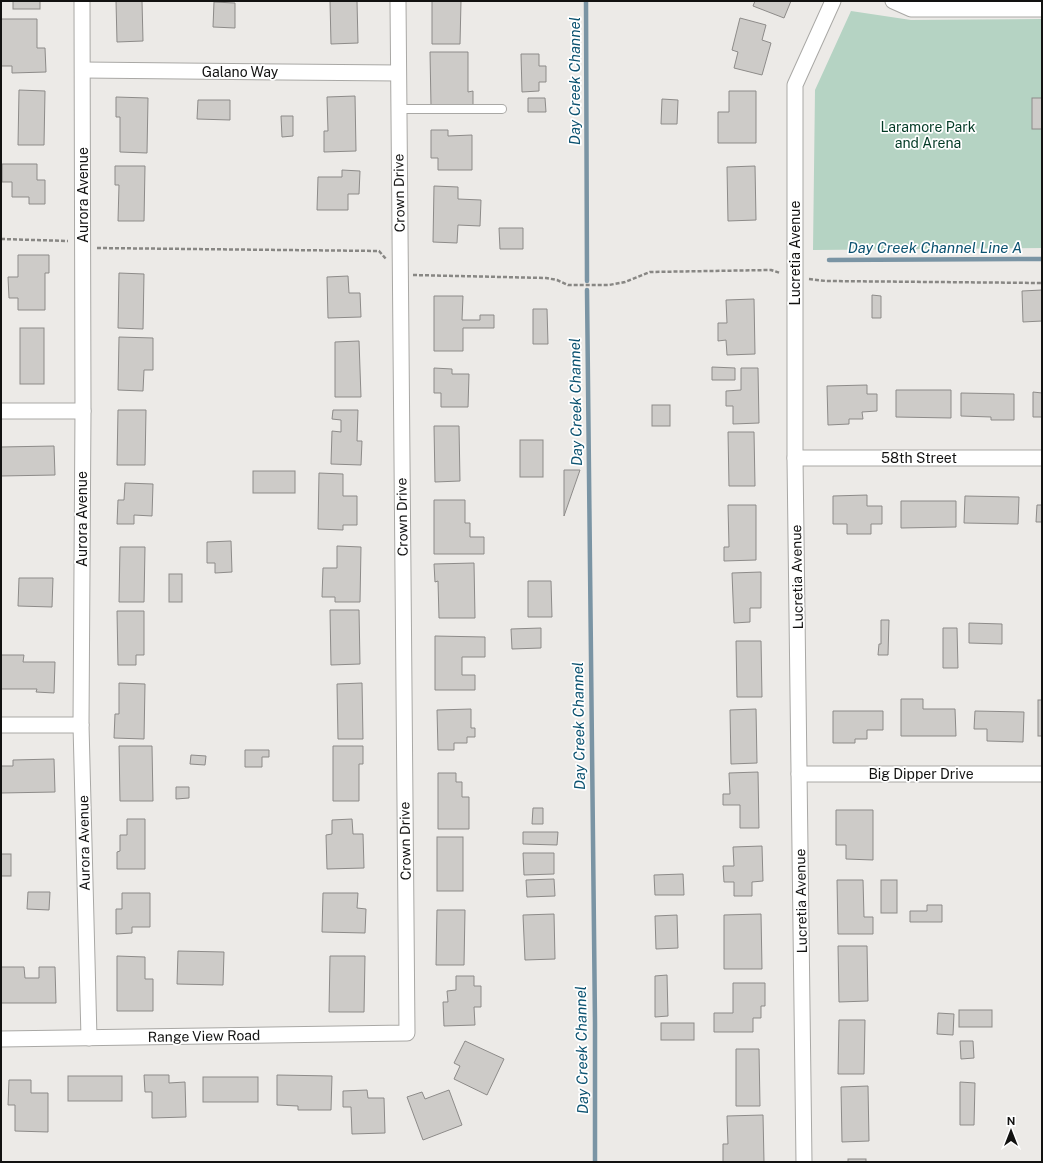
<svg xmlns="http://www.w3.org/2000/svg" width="1043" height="1163" font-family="'Public Sans',sans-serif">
	<rect width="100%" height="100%" fill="#eceae7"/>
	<polygon fill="#b5d3c3" points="851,11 911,20 1042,19 1042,248 813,250 815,90"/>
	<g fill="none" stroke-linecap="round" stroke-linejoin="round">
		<g stroke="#7a94a4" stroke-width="4.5">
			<polyline points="586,1 587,281"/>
			<polyline points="829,260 1042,259"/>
			<polyline points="587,290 595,1023 595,1162"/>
		</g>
	</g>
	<g fill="#cdcbc8" stroke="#8d8b89">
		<rect x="13" y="1" width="27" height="8"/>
		<polygon points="116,1 142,1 143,41 117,42"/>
		<polygon points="330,1 357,1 358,43 331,44"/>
		<polygon points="432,1 461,1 460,44 432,44"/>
		<polygon points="755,1 791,1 784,18 753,6"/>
		<polygon points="214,2 235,3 235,28 213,27"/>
		<polygon points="740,18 766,25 762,40 771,43 762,75 734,68 738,52 732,50"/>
		<polygon points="1,19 37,19 37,48 45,48 46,72 12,73 12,66 1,66"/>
		<polygon points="430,52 468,52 468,92 473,91 473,105 431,106"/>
		<polygon points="521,54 539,54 539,66 546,66 546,82 539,82 539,91 522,92"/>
		<polygon points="19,90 45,91 44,145 18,145"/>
		<polygon points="729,91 756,91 756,143 718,143 718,112 729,112"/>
		<polygon points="355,96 356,151 324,152 324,131 328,131 327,97"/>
		<polygon points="116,97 148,98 147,153 120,152 120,117 116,117"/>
		<polygon points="528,98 545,98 546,112 528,112"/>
		<rect x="1032" y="98" width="10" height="31"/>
		<polygon points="662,99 678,100 677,124 661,124"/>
		<polygon points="198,100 230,100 230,120 197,119"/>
		<polygon points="281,116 293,116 293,136 282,137"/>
		<polygon points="431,130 448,130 448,136 472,135 472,170 438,170 438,158 431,158"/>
		<polygon points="2,164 37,164 37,180 45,180 45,204 29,204 29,197 12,197 12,182 2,182"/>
		<polygon points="115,166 145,166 144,221 118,221 119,185 115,185"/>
		<polygon points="755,166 756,220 728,221 727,167"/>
		<polygon points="342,170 360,171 359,194 348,194 348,210 317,210 318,177 342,177"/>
		<polygon points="434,186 458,187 458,199 481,200 480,226 458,225 457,243 433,242"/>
		<polygon points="499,228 523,228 523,249 500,249"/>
		<polygon points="18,255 49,255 49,273 45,273 45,310 18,310 18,298 9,298 8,277 18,277"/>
		<polygon points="119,273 144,274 143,329 118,328"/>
		<polygon points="348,276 349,293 360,293 361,317 328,318 327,277"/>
		<polygon points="1042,290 1042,321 1023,322 1022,291"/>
		<polygon points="872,295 881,296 881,318 872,318"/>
		<polygon points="434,296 463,296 462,320 480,320 480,315 494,315 494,328 463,328 463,351 434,351"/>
		<polygon points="754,299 755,354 727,355 726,340 718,341 718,323 727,323 726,300"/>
		<polygon points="533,309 547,309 548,344 533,344"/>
		<rect x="20" y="328" width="24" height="56"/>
		<polygon points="119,337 153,338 153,370 144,370 143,391 118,390"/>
		<polygon points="359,341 361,397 335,397 335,342"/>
		<polygon points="712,367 735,368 735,380 712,380"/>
		<polygon points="434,368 452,369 452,374 469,374 468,407 441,407 441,393 434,393"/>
		<polygon points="741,368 758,368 759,423 733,424 733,406 726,406 726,391 741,390"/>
		<polygon points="867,385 867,394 877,394 877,411 862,412 863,419 849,419 849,424 828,425 827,386"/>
		<polygon points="896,390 951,390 951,418 896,417"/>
		<polygon points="1033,392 1042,393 1042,417 1033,417"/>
		<polygon points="961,393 1014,394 1014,420 991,420 991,417 961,416"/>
		<rect x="652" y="405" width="18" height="21"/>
		<polygon points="118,410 146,410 145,465 117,465"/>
		<polygon points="333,410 358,410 357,441 362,441 361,465 331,464 332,431 341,432 341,420 332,419"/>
		<polygon points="434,426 459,426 460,481 435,482"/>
		<polygon points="728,432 754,432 755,486 729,486"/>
		<rect x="520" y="440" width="23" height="37"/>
		<polygon points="54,446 55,475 1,476 1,447"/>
		<polygon points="564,470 580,470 564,516"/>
		<rect x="253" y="471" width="42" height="22"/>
		<polygon points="319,473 343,474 343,496 357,496 357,525 343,525 343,530 318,529"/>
		<polygon points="125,483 153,484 152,516 134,515 134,524 117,524 118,500 124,500"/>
		<polygon points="867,495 867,506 882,506 882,524 871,524 871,534 847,534 847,524 833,524 833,496"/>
		<polygon points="965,496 1019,497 1018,524 964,523"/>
		<polygon points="434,500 465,500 465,523 470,523 470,537 484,537 484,554 434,554"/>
		<polygon points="901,501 956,501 956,527 901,528"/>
		<polygon points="728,505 756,505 756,560 724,561 724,547 729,547"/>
		<polygon points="1037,505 1042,505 1042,522 1036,522"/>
		<polygon points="231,541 232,572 215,573 215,563 207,563 207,542"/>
		<polygon points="337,546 361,547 360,602 335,602 335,597 322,597 323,568 337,568"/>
		<polygon points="120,547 145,547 144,602 119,602"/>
		<polygon points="474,563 475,618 439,618 438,581 435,582 434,564"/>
		<polygon points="761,572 761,608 750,608 750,622 734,623 732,573"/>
		<rect x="169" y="574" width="13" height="28"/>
		<polygon points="19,578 53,578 52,607 18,606"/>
		<polygon points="528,581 551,581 552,617 528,617"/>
		<polygon points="330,610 359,610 360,664 331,665"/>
		<polygon points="117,611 144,611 144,655 136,655 136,665 118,665"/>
		<polygon points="881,620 889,620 888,655 878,655 879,644 881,644"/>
		<polygon points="969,623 1002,624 1002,644 969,643"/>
		<polygon points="541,628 541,648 512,649 511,629"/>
		<polygon points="943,628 957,628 958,668 943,668"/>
		<polygon points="435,636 485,637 485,657 462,657 462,675 475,675 475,690 435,690"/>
		<polygon points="736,641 761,641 762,697 737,697"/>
		<polygon points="1,655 24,655 23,662 55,662 54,693 36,692 37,689 1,689"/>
		<polygon points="119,683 145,684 144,739 114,738 115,714 119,714"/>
		<polygon points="362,683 363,739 338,739 337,684"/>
		<polygon points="901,699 923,699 923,709 955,709 956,736 901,736"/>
		<rect x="1038" y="700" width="4" height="36"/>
		<polygon points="471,709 471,728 475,728 475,737 467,737 467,743 454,743 454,750 438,750 437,710"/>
		<polygon points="756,709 757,763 731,764 730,710"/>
		<polygon points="833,711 883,711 883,730 867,730 867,739 855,739 855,743 833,743"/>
		<polygon points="975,711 1024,712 1023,742 987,741 987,729 974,729"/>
		<polygon points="119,746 152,746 153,801 120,801"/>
		<polygon points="333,746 363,746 363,764 359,764 359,801 333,801"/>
		<polygon points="245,750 269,750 269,757 262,757 262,767 245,767"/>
		<polygon points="191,755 206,756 205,765 190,764"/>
		<polygon points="54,759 55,792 1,793 1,766 13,766 13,760"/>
		<polygon points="758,772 759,828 740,828 740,805 723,805 723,794 730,794 729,773"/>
		<polygon points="438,773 456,773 456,782 462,782 462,797 469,797 469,829 438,829"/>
		<polygon points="176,787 189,787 189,798 176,799"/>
		<polygon points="533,808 543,808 543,824 532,824"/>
		<polygon points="836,810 873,810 873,860 846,859 846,845 836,845"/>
		<polygon points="127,819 145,819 145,869 117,869 117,852 120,851 120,835 127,835"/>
		<polygon points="352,819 353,834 363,834 364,868 327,869 326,835 332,834 332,820"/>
		<polygon points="523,832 558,832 557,845 523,844"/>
		<rect x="437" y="837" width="26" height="54"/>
		<polygon points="762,846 763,881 752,882 752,896 734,896 734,882 724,882 723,866 734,866 733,847"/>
		<polygon points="523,853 554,853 554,874 524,875"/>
		<rect x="1" y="854" width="10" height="22"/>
		<polygon points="683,874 684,895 655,895 654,875"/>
		<polygon points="554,879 555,896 527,897 526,880"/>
		<polygon points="837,880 863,880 864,917 873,917 873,934 838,934"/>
		<rect x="881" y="880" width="16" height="33"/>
		<polygon points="28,892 50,892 49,910 27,909"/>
		<polygon points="122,893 150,893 150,927 132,927 132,933 116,934 116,909 122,909"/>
		<polygon points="323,893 358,893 357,908 366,909 365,933 322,932"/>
		<polygon points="927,905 942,905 942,922 910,922 910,911 927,911"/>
		<polygon points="437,910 465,910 464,965 436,965"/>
		<polygon points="554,914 555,959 525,960 523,915"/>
		<polygon points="761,914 762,969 724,969 724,915"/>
		<polygon points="677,915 678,948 656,949 655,916"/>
		<polygon points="838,946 867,946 868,1001 839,1002"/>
		<polygon points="178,951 224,952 223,985 177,984"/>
		<polygon points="117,956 145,957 145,979 153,979 153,1011 117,1011"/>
		<polygon points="330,956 365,956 364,1012 329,1012"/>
		<polygon points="1,967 24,967 25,978 39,978 39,967 55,967 56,1003 1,1003"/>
		<polygon points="667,975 668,1016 655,1017 655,976"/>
		<polygon points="456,976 474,976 474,986 481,986 481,1007 474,1007 475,1025 444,1026 443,1002 448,1002 447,991 456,990"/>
		<polygon points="733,983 765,983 765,1006 761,1006 761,1018 753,1018 753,1032 714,1032 714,1013 733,1013"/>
		<rect x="959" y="1010" width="33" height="17"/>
		<polygon points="938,1013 954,1014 953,1035 937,1034"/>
		<polygon points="839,1020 865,1020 864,1074 838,1074"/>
		<rect x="661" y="1023" width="33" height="17"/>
		<polygon points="465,1041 504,1059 487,1095 454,1079 460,1066 454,1063"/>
		<polygon points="960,1041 973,1041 974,1058 961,1059"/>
		<polygon points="736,1049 759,1049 760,1106 736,1106"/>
		<polygon points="144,1075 169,1075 169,1083 185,1082 186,1117 152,1118 152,1092 145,1092"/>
		<polygon points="277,1075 332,1076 331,1110 298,1110 298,1106 277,1105"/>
		<rect x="68" y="1076" width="54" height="25"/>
		<rect x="203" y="1077" width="55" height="25"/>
		<polygon points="9,1080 31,1080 31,1093 48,1093 48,1132 15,1131 15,1105 8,1105"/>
		<polygon points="960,1082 975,1083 974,1125 960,1125"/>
		<polygon points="868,1086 869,1141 842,1142 841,1087"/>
		<polygon points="367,1090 368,1098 384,1098 385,1133 352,1134 351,1107 343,1107 343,1091"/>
		<polygon points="449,1090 462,1125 423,1140 407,1097 422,1092 425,1099"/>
		<polygon points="763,1115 764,1162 723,1162 723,1144 728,1144 727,1116"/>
		<rect x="848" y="1159" width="18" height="3"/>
	</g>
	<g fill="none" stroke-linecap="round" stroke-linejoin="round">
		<defs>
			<polyline id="lane" points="398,109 502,109"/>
			<g id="street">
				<polyline points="82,1 83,411 81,725 89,1038"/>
				<polyline points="893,1 911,9 1042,9"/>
				<polyline points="83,70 398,73"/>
				<polyline points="1,411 83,411"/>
				<polyline points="795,458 1042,458"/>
				<polyline points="1,725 81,725"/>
				<polyline points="799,774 1042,774"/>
				<polyline points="1,1039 407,1033 398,1"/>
				<polyline points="804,1162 795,458 795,85 833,1"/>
			</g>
		</defs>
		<use href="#lane" stroke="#a9a8a5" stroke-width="10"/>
		<use href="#street" stroke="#a9a8a5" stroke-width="17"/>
		<g stroke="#888784" stroke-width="2.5" stroke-dasharray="4 2" stroke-linecap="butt">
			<polyline points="1,239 68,241"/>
			<polyline points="97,248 379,251 386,259"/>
			<polyline points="413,275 546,278 557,280 568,285 609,285 625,282 650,272 771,270 780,273"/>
			<polyline points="809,279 826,281 1042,283"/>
		</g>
		<use href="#lane" stroke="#fff" stroke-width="8"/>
		<use href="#street" stroke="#fff" stroke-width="15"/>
	</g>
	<g text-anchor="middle" stroke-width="3.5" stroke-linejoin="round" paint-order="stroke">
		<g font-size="14" fill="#121211" stroke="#fff">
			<text x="240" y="77">Galano Way</text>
			<text transform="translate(399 193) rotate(-91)" y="5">Crown Drive</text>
			<text transform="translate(83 195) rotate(-90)" y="5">Aurora Avenue</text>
			<text transform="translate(795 253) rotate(-90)" y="5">Lucretia Avenue</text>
			<text x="919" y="463">58th Street</text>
			<text transform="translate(402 517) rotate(-91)" y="5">Crown Drive</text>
			<text transform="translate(82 519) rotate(-90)" y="5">Aurora Avenue</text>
			<text transform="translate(797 577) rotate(-91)" y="5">Lucretia Avenue</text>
			<text x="921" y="779">Big Dipper Drive</text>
			<text transform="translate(405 841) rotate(-91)" y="5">Crown Drive</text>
			<text transform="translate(84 843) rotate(-91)" y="5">Aurora Avenue</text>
			<text transform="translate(801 901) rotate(-91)" y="5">Lucretia Avenue</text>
			<text transform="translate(204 1036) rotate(-1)" y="5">Range View Road</text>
		</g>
		<g font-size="14" fill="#033a25" stroke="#fff">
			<text x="928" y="132">Laramore Park<tspan x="928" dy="16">and Arena</tspan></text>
		</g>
		<g font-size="15" font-style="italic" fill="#0b5270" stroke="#fff">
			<text transform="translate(575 81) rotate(-90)" y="5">Day Creek Channel</text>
			<text x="935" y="253">Day Creek Channel Line A</text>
			<text transform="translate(576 402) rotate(-91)" y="5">Day Creek Channel</text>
			<text transform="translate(579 726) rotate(-91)" y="5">Day Creek Channel</text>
			<text transform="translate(582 1050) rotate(-91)" y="5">Day Creek Channel</text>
		</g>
	</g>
	<rect width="1043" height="1163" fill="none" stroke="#121211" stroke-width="4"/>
	<g transform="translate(1011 1131)" stroke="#ffffff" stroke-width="3" paint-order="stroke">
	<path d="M0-3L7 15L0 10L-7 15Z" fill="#121211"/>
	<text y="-6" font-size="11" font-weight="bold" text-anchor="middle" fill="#121211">N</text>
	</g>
</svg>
